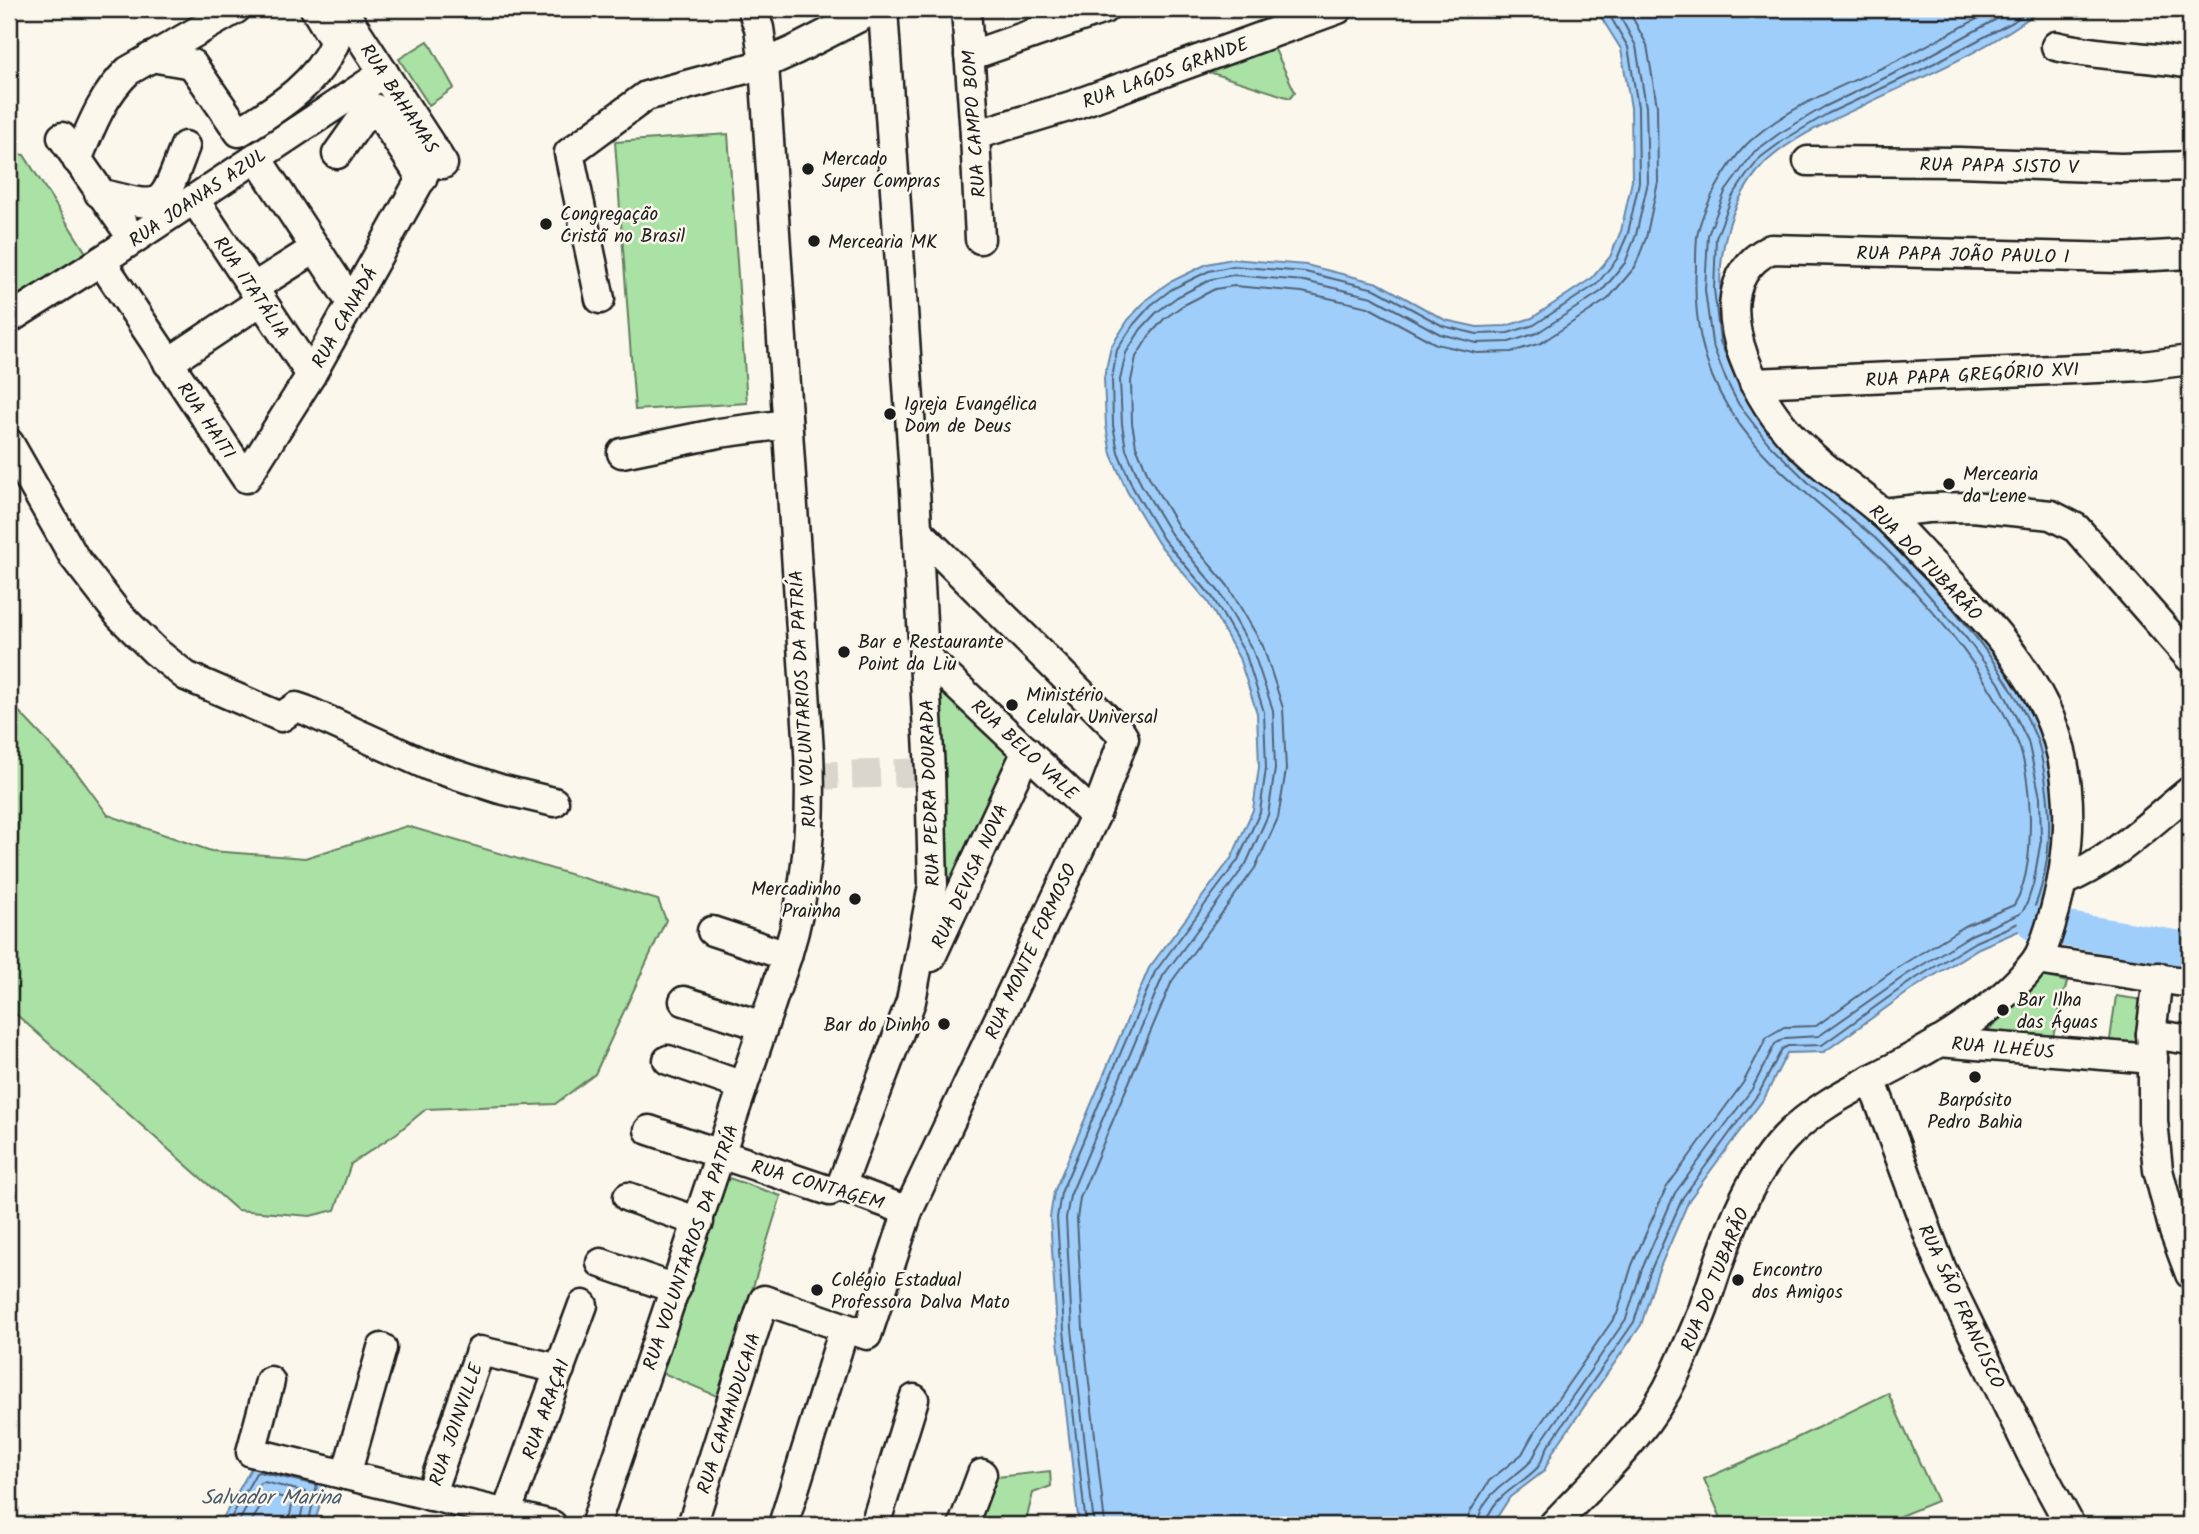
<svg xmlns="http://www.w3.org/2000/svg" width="2199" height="1534" font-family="Kalam,sans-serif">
	<rect width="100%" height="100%" fill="#fbf7ec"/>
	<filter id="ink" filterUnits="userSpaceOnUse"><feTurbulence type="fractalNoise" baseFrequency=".0143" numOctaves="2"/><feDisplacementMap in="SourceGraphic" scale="14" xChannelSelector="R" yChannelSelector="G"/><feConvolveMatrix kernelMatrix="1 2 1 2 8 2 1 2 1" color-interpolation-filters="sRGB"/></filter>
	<g filter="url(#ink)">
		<g fill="#aae1a4" stroke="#637e60" stroke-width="2">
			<polygon points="1270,39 1295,92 1290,98 1190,66"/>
			<polygon points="428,41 454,88 429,105 399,59"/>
			<polygon points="728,134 747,403 635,410 615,142"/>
			<polygon points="9,153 24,155 90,259 9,311"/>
			<polygon points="934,671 1021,753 942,921"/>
			<polygon points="9,701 77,773 108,815 211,851 305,858 407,826 658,900 666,920 595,1074 555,1104 426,1109 397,1133 351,1164 335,1210 310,1216 237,1210 9,1008"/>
			<polygon points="2044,976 2067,982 2052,1040 1985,1033"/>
			<polygon points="2116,996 2143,1000 2136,1051 2109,1047"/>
			<polygon points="726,1177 781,1196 719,1397 663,1373"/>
			<polygon points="1888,1393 1937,1501 1878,1525 1724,1525 1704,1479 1778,1447"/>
			<polygon points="1050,1471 1051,1486 1033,1493 1025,1525 969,1525 988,1478"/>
		</g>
		<g fill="#a0cefb" stroke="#6b87a2" stroke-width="2">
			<path d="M1596,9H2041C1989,50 1924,76 1864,105C1832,120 1789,139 1764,164C1721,210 1712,279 1727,339C1730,350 1736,362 1740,373L1916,557L2012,675L2044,736L2056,795L2057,841L2042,909L2035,924L1979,948L1914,988L1824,1052L1787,1053L1765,1097L1689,1200L1657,1274L1641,1325L1554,1450L1544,1471L1510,1497L1492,1525H1079L1057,1331L1050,1217L1054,1192L1149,968L1232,857L1253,810L1259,767L1257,713L1239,658L1208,602L1158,543L1127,491L1111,454L1106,426L1104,378L1111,347L1128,320L1146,300L1168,283L1207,264L1232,259L1306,265L1378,283L1445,320L1477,327L1506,326L1532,318L1592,278L1610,257L1621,231L1632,181L1631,108L1621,49Z"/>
			<polygon points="254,1463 327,1480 314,1525 219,1525"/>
		</g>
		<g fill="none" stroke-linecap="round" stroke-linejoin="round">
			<g stroke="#516375" stroke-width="2">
				<polyline points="1740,388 1720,341 1714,289 1716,238 1732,197 1746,176 1761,157 1784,140 1827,114 1919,71 2013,22 2030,9"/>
				<polyline points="227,1525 256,1473 259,1472 317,1485 308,1525"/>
				<polyline points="237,1525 260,1483 264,1482 306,1492 299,1525"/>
				<polyline points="249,1525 269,1494 293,1500 288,1525"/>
				<polyline points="1086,1525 1064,1330 1057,1218 1061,1193 1155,972 1238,860 1260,812 1266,768 1264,712 1246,655 1213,598 1163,539 1133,488 1118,452 1113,425 1112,379 1117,350 1134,324 1151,305 1172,289 1209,271 1233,266 1305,272 1375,289 1443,326 1477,334 1508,333 1534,325 1597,284 1617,259 1628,233 1639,182 1638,107 1628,47 1606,9"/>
				<polyline points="1094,1525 1072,1329 1066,1218 1070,1196 1163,976 1246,864 1268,815 1275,769 1273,710 1253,651 1220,593 1171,534 1141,484 1126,449 1122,424 1120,380 1126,353 1141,329 1157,312 1177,297 1212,279 1233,275 1304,281 1372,297 1440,334 1477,343 1509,342 1537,333 1602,291 1625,263 1636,235 1648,182 1646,107 1636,46 1616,9"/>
				<polyline points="1105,1525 1083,1329 1077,1219 1080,1198 1172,981 1255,868 1278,818 1286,770 1283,708 1263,646 1228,586 1179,528 1150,479 1136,446 1132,423 1131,381 1136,357 1149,336 1164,319 1182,306 1215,289 1234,286 1302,292 1368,307 1436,344 1477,353 1511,352 1541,343 1608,299 1635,267 1646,238 1658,182 1657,106 1647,45 1628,9"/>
				<path d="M1467,1525L1470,1512L1489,1481L1522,1454L1532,1436L1617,1314L1632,1265L1666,1188L1743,1083L1767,1037L1784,1027L1816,1026L1900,966L1965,926L2014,905C2029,881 2030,845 2030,818C2029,794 2027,765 2018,743C1988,671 1925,597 1868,546C1819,502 1764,465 1729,409C1702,367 1693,315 1696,267C1696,257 1696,247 1697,237C1701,210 1727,164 1747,144C1783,109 1840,87 1886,66C1923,48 1960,28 1996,9"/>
				<path d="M1478,1525C1479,1494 1513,1480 1530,1462C1535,1456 1537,1448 1541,1442L1626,1319L1642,1269L1675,1193L1752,1089L1775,1044L1785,1038L1819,1036L1906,975L1971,935L2022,913L2027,903L2033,885L2041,840L2040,797L2028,741L1999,683L1967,639L1905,568L1875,538L1812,486L1769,444L1739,405L1726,380L1712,343L1705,290L1708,235L1725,192L1754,152L1780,133L1824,107L1916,63L2015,9"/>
				<path d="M1486,1525C1490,1496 1521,1486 1538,1467C1542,1461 1545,1453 1548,1446L1634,1322L1650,1272L1683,1197L1759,1093L1782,1049L1788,1046L1822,1045L1910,982L1975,942L2030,918C2052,870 2053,817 2043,766C2041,756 2040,745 2035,735C2014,687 1984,646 1951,606"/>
			</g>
			<polyline stroke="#a0cefb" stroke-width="35" points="2035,924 2190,950"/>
			<polyline stroke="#dad6cd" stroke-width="28" stroke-dasharray="28 14" stroke-linecap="butt" points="810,776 930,772"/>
			<defs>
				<g id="minor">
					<polyline points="342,9 443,164"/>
					<polyline points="966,9 975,135 980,239"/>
					<path d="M2056,46C2100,57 2146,55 2190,64"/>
					<polyline points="969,56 1104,9"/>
					<path d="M151,57L192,64L239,132C277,108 316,85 335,42L315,9"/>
					<polyline points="975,135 1071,106 1338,9"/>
					<polyline points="62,137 133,239"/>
					<polyline points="337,154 366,113 374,108 378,111 422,179"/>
					<polyline points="256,157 352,304"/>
					<path d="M77,160C91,127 102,96 128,71L236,9"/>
					<polyline points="1808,161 1959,162 2121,168 2190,166"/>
					<path d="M99,193C166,210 161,210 185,146"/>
					<polyline points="194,199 311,375"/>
					<polyline points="101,261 246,478 311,375 436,152"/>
					<polyline points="253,288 316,248"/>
					<polyline points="600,299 569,153 646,96 764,64 795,50 875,9"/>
					<polyline points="9,319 101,261 384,73"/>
					<polyline points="168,363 261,301"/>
					<polyline points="1754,383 2143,366 2190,360"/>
					<polyline points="9,443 74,557 119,615 155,651 186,676 281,717 296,707 305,710 429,766 500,789 554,802"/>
					<polyline points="622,453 719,433 787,424"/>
					<polyline points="1882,513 1928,508 1972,507 2051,515 2076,528 2190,658"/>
					<polyline points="924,655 1095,816"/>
					<path d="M2063,881C2111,862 2150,823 2190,791"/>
					<polyline points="712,931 787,956"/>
					<polyline points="931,957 1027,751"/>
					<polyline points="2037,960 2190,983"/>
					<polyline points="2158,977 2151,1034 2153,1059 2153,1121 2158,1170 2174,1231 2190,1274"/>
					<polyline points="684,1001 763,1026"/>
					<polyline points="2151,1034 2190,1040"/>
					<polyline points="1938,1042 2153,1059"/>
					<polyline points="668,1060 743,1086"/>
					<polyline points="1871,1079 1941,1268 2032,1455 2070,1525"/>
					<polyline points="649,1130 830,1191 841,1186 908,1211"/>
					<polyline points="841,1186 911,1001 933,885 930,772 915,490 883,9"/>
					<polyline points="628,1197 699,1222"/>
					<polyline points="601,1263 676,1289"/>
					<polyline points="270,1381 251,1452 552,1525"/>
					<polyline points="346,1475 382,1348"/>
					<polyline points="430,1496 480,1351 560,1369"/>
					<polyline points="506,1514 583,1305"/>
					<path d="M595,1525L787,956C808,889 812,822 809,752L764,64L759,28L752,9"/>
					<polyline points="692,1525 764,1300 867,1335 908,1211 1095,816 1124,738 1121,733 917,530"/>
					<polyline points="783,1525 844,1329"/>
					<polyline points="875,1525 914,1399"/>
					<polyline points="963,1525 982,1474"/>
					<path d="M1553,1525C1596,1479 1648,1433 1675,1374C1685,1352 1696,1329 1704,1307C1724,1248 1741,1186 1784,1139C1814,1107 1855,1088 1893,1068C1941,1043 2002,1006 2035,962C2043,951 2047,937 2051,924C2068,869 2074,813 2062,756C2045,678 1980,612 1925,557C1910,541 1896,525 1880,511C1847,483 1809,459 1782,425C1746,381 1701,282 1771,249L2118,258L2190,254"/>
				</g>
			</defs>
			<use href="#minor" stroke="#1c1c1c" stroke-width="33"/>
			<use href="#minor" stroke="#fbf7ec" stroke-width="28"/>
		</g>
	</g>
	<g fill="#1c1c1c" stroke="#fbf7ec" stroke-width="2.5">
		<circle cx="808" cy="169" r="7"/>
		<circle cx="546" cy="224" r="7"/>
		<circle cx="814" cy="241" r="7"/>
		<circle cx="890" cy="414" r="7"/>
		<circle cx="1949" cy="484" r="7"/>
		<circle cx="844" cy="652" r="7"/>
		<circle cx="1012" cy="705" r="7"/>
		<circle cx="855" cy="899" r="7"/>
		<circle cx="2003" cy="1010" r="7"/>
		<circle cx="944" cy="1024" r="7"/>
		<circle cx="1975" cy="1077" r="7"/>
		<circle cx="1738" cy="1280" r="7"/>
		<circle cx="817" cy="1290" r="7"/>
	</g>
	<g text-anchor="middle" stroke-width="5" stroke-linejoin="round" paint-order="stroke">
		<g font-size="19" fill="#1c1c1c" stroke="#fbf7ec">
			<text transform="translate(1165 72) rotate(-20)" y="7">RUA LAGOS GRANDE</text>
			<text transform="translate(400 98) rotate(57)" y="7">RUA BAHAMAS</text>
			<text transform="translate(973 124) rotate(-94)" y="7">RUA CAMPO BOM</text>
			<text transform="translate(1999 165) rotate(1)" y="7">RUA PAPA SISTO V</text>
			<text transform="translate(197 197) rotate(-34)" y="7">RUA JOANAS AZUL</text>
			<text transform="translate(1963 254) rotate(1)" y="7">RUA PAPA JOÃO PAULO I</text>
			<text transform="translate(252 287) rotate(56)" y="7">RUA ITATÁLIA</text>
			<text transform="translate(344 317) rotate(-60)" y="7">RUA CANADÁ</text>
			<text transform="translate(1972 374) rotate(-3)" y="7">RUA PAPA GREGÓRIO XVI</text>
			<text transform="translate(207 420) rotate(56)" y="7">RUA HAITI</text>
			<text transform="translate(1926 562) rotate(46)" y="7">RUA DO TUBARÃO</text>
			<text transform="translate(802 699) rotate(-93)" y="7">RUA VOLUNTARIOS DA PATRÍA</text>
			<text transform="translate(1025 749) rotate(43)" y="7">RUA BELO VALE</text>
			<text transform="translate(929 793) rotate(-92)" y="7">RUA PEDRA DOURADA</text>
			<text transform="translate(969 876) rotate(-65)" y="7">RUA DEVISA NOVA</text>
			<text transform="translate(1030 951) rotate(-65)" y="7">RUA MONTE FORMOSO</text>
			<text transform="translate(2003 1047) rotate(5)" y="7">RUA ILHÉUS</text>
			<text transform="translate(818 1184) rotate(16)" y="7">RUA CONTAGEM</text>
			<text transform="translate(690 1247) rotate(-71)" y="7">RUA VOLUNTARIOS DA PATRÍA</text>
			<text transform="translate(1714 1279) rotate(-68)" y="7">RUA DO TUBARÃO</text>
			<text transform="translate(1962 1306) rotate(65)" y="7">RUA SÃO FRANCISCO</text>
			<text transform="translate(545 1409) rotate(-70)" y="7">RUA ARAÇAI</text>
			<text transform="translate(728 1413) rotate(-72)" y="7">RUA CAMANDUCAIA</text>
			<text transform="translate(455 1424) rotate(-71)" y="7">RUA JOINVILLE</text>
		</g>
		<g font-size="19" fill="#1c1c1c" stroke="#fbf7ec" text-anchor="start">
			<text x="822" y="165">Mercado<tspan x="822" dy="22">Super Compras</tspan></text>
			<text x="560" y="220">Congregação<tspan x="560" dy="22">Cristã no Brasil</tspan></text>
			<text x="828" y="248">Mercearia MK</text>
			<text x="904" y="410">Igreja Evangélica<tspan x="904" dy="22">Dom de Deus</tspan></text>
			<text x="1963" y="480">Mercearia<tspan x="1963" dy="22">da Lene</tspan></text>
			<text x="858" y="648">Bar e Restaurante<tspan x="858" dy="22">Point da Liu</tspan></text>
			<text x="1026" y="701">Ministério<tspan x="1026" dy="22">Celular Universal</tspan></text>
			<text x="841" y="895" text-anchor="end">Mercadinho<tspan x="841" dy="22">Prainha</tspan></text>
			<text x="2017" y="1006">Bar Ilha<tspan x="2017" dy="22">das Águas</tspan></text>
			<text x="930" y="1031" text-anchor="end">Bar do Dinho</text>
			<text x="1975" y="1106" text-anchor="middle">Barpósito<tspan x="1975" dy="22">Pedro Bahia</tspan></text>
			<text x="1752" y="1276">Encontro<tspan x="1752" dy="22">dos Amigos</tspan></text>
			<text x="831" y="1286">Colégio Estadual<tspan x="831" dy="22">Professora Dalva Mato</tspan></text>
		</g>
		<g font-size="21" font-style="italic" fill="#4a5a6a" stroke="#fbf7ec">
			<text x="271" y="1504">Salvador Marina</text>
		</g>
	</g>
	<rect width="2199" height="1534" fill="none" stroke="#fbf7ec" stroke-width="35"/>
	<rect x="18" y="18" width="2164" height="1499" fill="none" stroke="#1c1c1c" stroke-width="2.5" filter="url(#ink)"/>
</svg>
